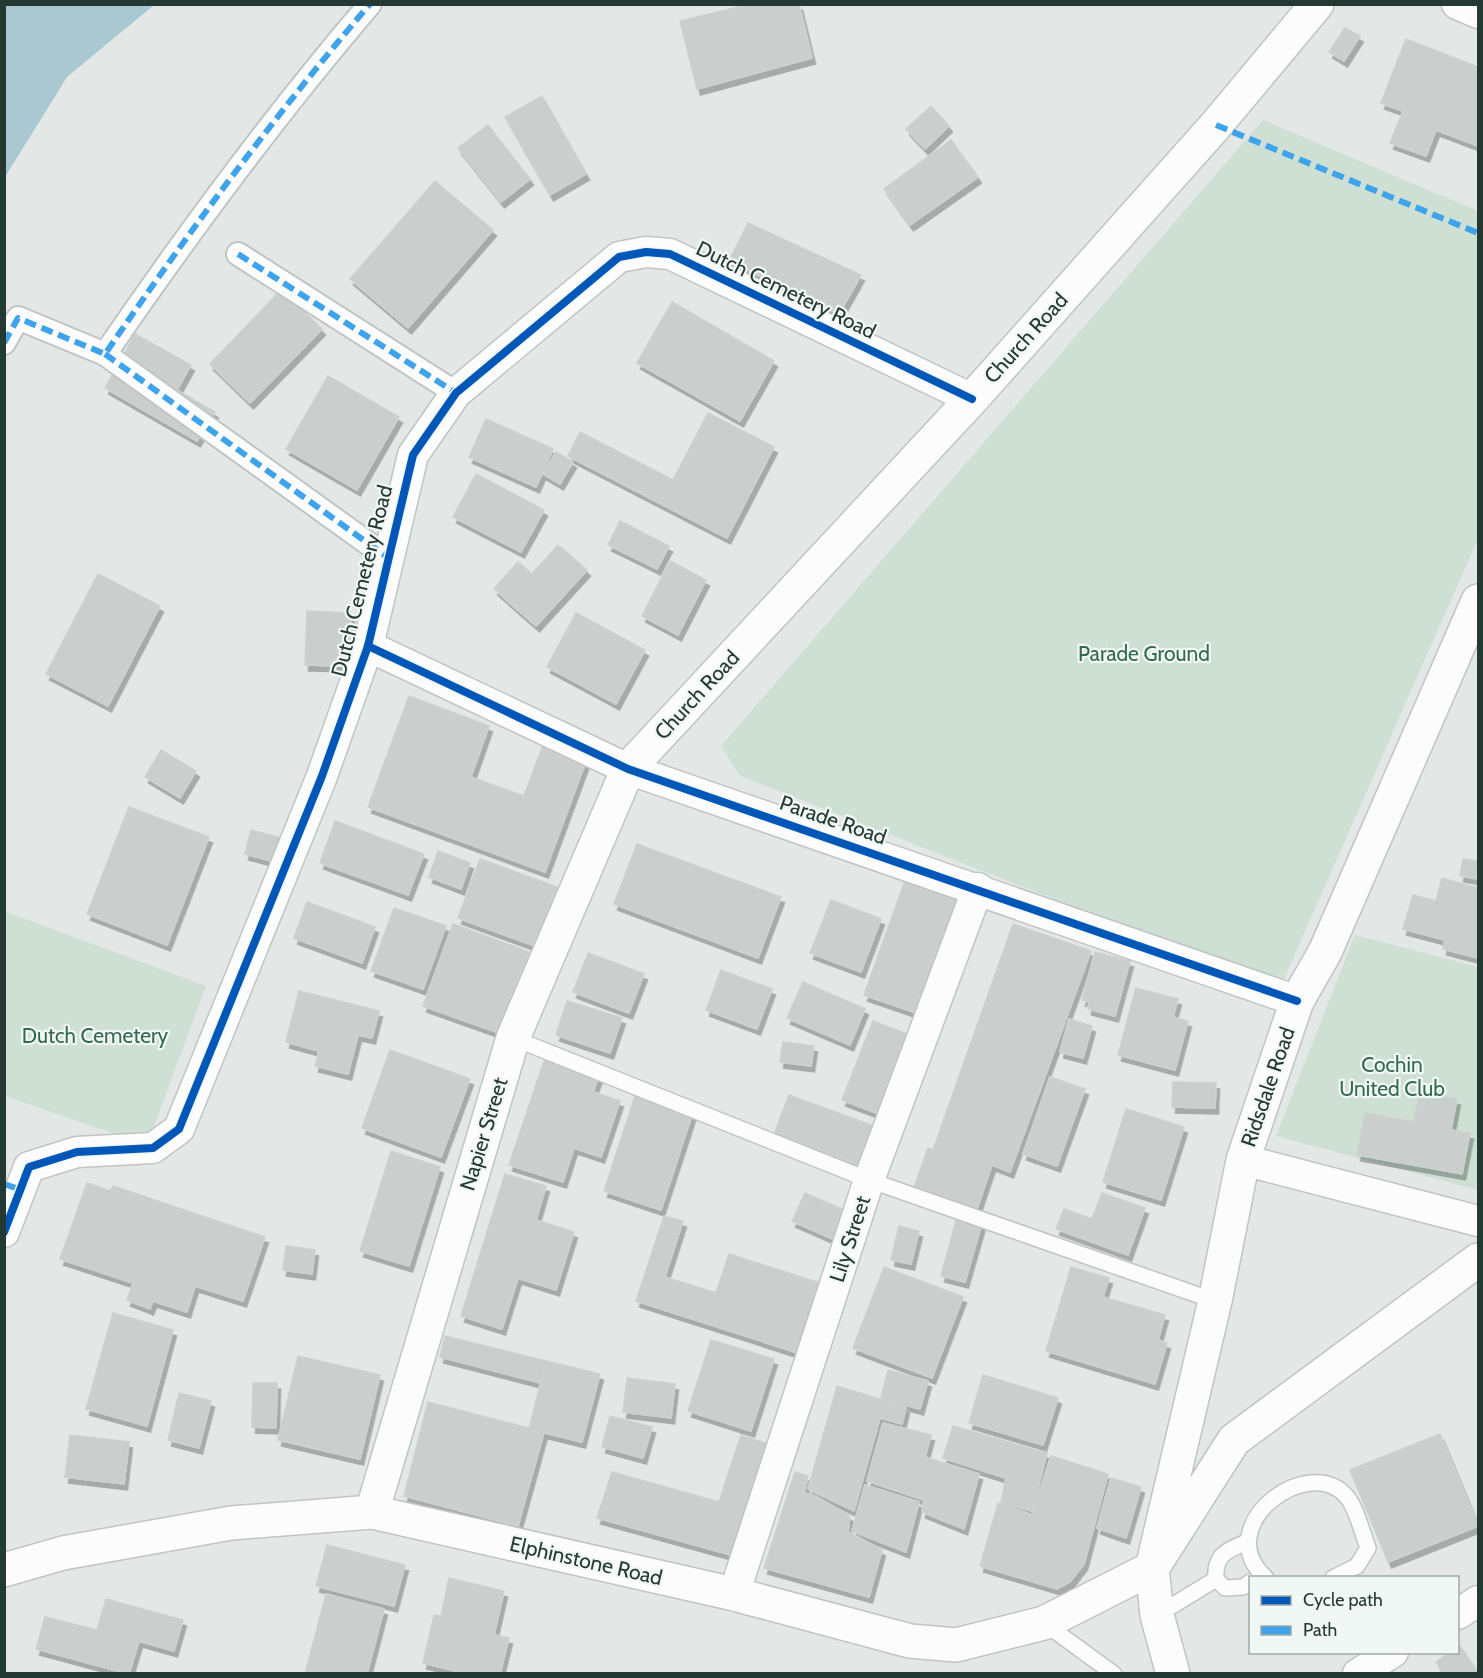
<svg xmlns="http://www.w3.org/2000/svg" width="1483" height="1678" font-family="Cabin,sans-serif">
	<defs>
		<filter id="shadow"><feDropShadow dx="3.5" dy="6" stdDeviation="0" flood-color="#0004"/></filter>
	</defs>
	<rect width="100%" height="100%" fill="#e3e8e6"/>
	<g fill="#cedfd4">
		<polygon points="1263,120 1478,211 1478,539 1284,979 1243,973 740,776 721,746"/>
		<polygon points="4,911 206,986 147,1145 5,1096"/>
		<polygon points="1355,935 1478,967 1478,1190 1276,1136"/>
	</g>
	<polygon fill="#a9c8d1" points="5,4 154,5 67,77 5,177"/>
	<g fill="#cacfcd" stroke="#ccd1cf" stroke-width="1.5" filter="url(#shadow)">
		<polygon points="750,4 799,4 812,58 697,89 680,21"/>
		<polygon points="1345,28 1360,36 1344,61 1329,52"/>
		<polygon points="1406,39 1478,67 1478,146 1436,130 1426,156 1390,143 1403,111 1381,103"/>
		<polygon points="542,96 586,174 550,195 505,117"/>
		<polygon points="931,106 949,126 925,149 906,129"/>
		<polygon points="488,125 530,179 501,202 458,148"/>
		<polygon points="951,140 978,177 910,225 884,189"/>
		<polygon points="435,181 493,230 408,328 350,279"/>
		<polygon points="748,223 861,275 839,314 729,261"/>
		<polygon points="281,290 322,329 250,403 210,364"/>
		<polygon points="672,302 774,361 740,421 637,363"/>
		<polygon points="135,334 191,365 177,390 215,412 197,441 105,388"/>
		<polygon points="328,376 399,417 357,490 286,449"/>
		<polygon points="708,413 774,447 727,538 568,456 580,432 673,480"/>
		<polygon points="486,419 553,449 536,487 469,457"/>
		<polygon points="556,452 573,462 560,484 543,474"/>
		<polygon points="476,474 544,510 521,552 453,517"/>
		<polygon points="620,521 669,546 657,569 608,545"/>
		<polygon points="558,545 587,570 536,626 494,589 518,562 532,574"/>
		<polygon points="670,561 706,580 678,635 642,616"/>
		<polygon points="98,574 160,606 108,706 46,674"/>
		<polygon points="307,611 351,613 349,666 305,665"/>
		<polygon points="576,613 645,650 616,704 547,667"/>
		<polygon points="409,696 489,726 471,777 524,796 543,745 586,761 545,872 368,807"/>
		<polygon points="161,750 196,771 180,798 145,777"/>
		<polygon points="129,807 209,837 167,945 87,914"/>
		<polygon points="335,821 424,854 408,895 320,863"/>
		<polygon points="251,830 289,840 282,864 245,854"/>
		<polygon points="637,844 781,897 758,958 614,904"/>
		<polygon points="438,851 470,863 461,889 429,877"/>
		<polygon points="480,859 557,887 535,946 458,918"/>
		<polygon points="1463,859 1478,861 1478,879 1460,876"/>
		<polygon points="906,878 967,900 925,1016 864,995"/>
		<polygon points="1442,878 1478,888 1478,958 1443,949 1445,940 1403,929 1413,895 1436,901"/>
		<polygon points="831,900 881,919 861,972 810,953"/>
		<polygon points="307,902 375,927 362,963 294,938"/>
		<polygon points="394,908 446,926 423,989 371,971"/>
		<polygon points="453,924 529,952 499,1033 423,1006"/>
		<polygon points="1013,924 1091,951 1010,1172 992,1165 977,1209 914,1187 928,1148 933,1150"/>
		<polygon points="1095,952 1130,961 1115,1016 1088,1009 1089,1002 1082,1000"/>
		<polygon points="588,953 644,974 629,1013 573,992"/>
		<polygon points="721,970 772,989 757,1029 706,1010"/>
		<polygon points="803,982 865,1009 850,1045 787,1018"/>
		<polygon points="1136,988 1178,999 1173,1017 1188,1021 1175,1070 1118,1055"/>
		<polygon points="299,991 379,1011 372,1038 358,1035 348,1074 315,1066 319,1051 286,1042"/>
		<polygon points="567,1001 622,1018 610,1053 556,1035"/>
		<polygon points="1069,1019 1092,1026 1083,1058 1060,1052"/>
		<polygon points="873,1021 912,1036 882,1115 842,1100"/>
		<polygon points="783,1042 814,1046 811,1066 780,1062"/>
		<polygon points="390,1050 470,1079 441,1157 362,1128"/>
		<polygon points="545,1058 599,1076 593,1092 620,1101 601,1157 574,1148 563,1182 509,1165"/>
		<polygon points="1050,1077 1085,1089 1057,1166 1023,1154"/>
		<polygon points="1173,1082 1216,1083 1215,1108 1172,1107"/>
		<polygon points="1420,1092 1457,1099 1451,1130 1470,1133 1462,1174 1357,1155 1365,1113 1414,1122"/>
		<polygon points="636,1093 693,1112 661,1210 604,1191"/>
		<polygon points="789,1095 879,1128 864,1167 774,1134"/>
		<polygon points="1126,1109 1184,1127 1161,1200 1103,1182"/>
		<polygon points="391,1151 440,1167 409,1266 360,1251"/>
		<polygon points="505,1174 546,1186 536,1220 574,1232 556,1290 518,1278 502,1329 461,1316"/>
		<polygon points="87,1183 111,1191 113,1186 265,1237 243,1301 195,1286 187,1312 153,1301 150,1309 127,1300 133,1283 60,1259"/>
		<polygon points="805,1193 848,1212 835,1240 792,1221"/>
		<polygon points="1102,1193 1145,1208 1128,1255 1056,1229 1064,1209 1092,1219"/>
		<polygon points="664,1216 683,1221 665,1277 716,1293 729,1254 820,1283 798,1353 636,1301"/>
		<polygon points="957,1217 982,1223 965,1282 941,1276"/>
		<polygon points="899,1226 919,1231 911,1264 891,1260"/>
		<polygon points="286,1246 315,1250 312,1274 283,1270"/>
		<polygon points="884,1267 963,1297 932,1378 853,1348"/>
		<polygon points="1071,1267 1109,1278 1103,1297 1165,1315 1158,1340 1167,1343 1155,1384 1046,1351"/>
		<polygon points="113,1313 173,1330 147,1426 86,1409"/>
		<polygon points="445,1336 546,1361 541,1383 440,1357"/>
		<polygon points="711,1340 774,1359 751,1431 688,1411"/>
		<polygon points="298,1356 380,1375 360,1459 278,1440"/>
		<polygon points="546,1361 600,1374 582,1442 529,1429"/>
		<polygon points="888,1370 928,1381 920,1409 881,1398"/>
		<polygon points="983,1375 1058,1398 1043,1445 969,1423"/>
		<polygon points="627,1378 675,1384 671,1418 623,1412"/>
		<polygon points="253,1383 277,1383 276,1428 252,1427"/>
		<polygon points="837,1386 906,1407 902,1424 880,1418 854,1511 808,1489"/>
		<polygon points="179,1393 211,1401 199,1448 168,1440"/>
		<polygon points="428,1402 544,1432 518,1526 404,1496"/>
		<polygon points="610,1416 652,1427 643,1458 602,1447"/>
		<polygon points="883,1423 931,1435 925,1457 979,1474 964,1529 922,1512 924,1500 867,1481"/>
		<polygon points="953,1426 1047,1453 1032,1511 1001,1503 1006,1478 943,1458"/>
		<polygon points="1440,1434 1478,1526 1388,1562 1350,1470"/>
		<polygon points="70,1435 129,1442 124,1484 65,1477"/>
		<polygon points="741,1435 771,1445 735,1556 597,1518 612,1472 719,1502"/>
		<polygon points="1051,1456 1108,1474 1084,1564 1070,1582 1057,1589 980,1566 998,1503 1032,1515"/>
		<polygon points="795,1472 808,1476 804,1493 815,1496 850,1516 848,1532 882,1550 869,1597 764,1568"/>
		<polygon points="1111,1478 1141,1487 1126,1538 1097,1528"/>
		<polygon points="865,1485 919,1502 906,1552 852,1531"/>
		<polygon points="327,1545 405,1565 394,1606 316,1586"/>
		<polygon points="449,1578 504,1591 494,1635 509,1638 500,1674 467,1674 423,1663 434,1615 441,1616"/>
		<polygon points="326,1594 384,1609 367,1674 305,1674"/>
		<polygon points="106,1599 183,1620 174,1651 139,1641 129,1674 36,1649 45,1617 97,1630"/>
		<polygon points="1460,1646 1478,1672 1478,1674 1444,1674 1436,1662 1450,1652 1458,1652"/>
	</g>
	<g fill="none" stroke-linecap="round" stroke-linejoin="round">
		<defs>
			<g id="service">
				<polyline points="513,1038 869,1180 1215,1301"/>
				<path d="M1247,1542C1227,1550 1214,1555 1216,1579L1225,1588L1243,1587L1250,1582"/>
				<path d="M1266,1578C1208,1526 1310,1451 1347,1497C1356,1507 1363,1535 1368,1548L1357,1566L1333,1578"/>
				<polyline points="1157,1615 1216,1579"/>
				<polyline points="1044,1623 1114,1674"/>
			</g>
			<g id="pedestrian">
				<polyline points="238,254 456,393"/>
				<path d="M4,343L18,318L105,354C188,233 274,116 370,4"/>
				<polyline points="105,354 387,557"/>
			</g>
			<g id="minor">
				<polyline points="1457,4 1478,13"/>
				<polyline points="368,646 628,769 1297,1001"/>
				<polyline points="1243,1160 1478,1221"/>
				<polyline points="4,1232 29,1167 77,1152 153,1148 179,1129 322,776 368,646 413,455 456,393 619,257 646,252 670,254 972,399"/>
				<polyline points="734,1594 869,1180 978,888"/>
				<polyline points="1458,1614 1478,1601"/>
				<polyline points="1358,1674 1393,1652"/>
			</g>
			<polyline id="tertiary" points="1155,1564 1234,1440 1478,1260"/>
			<g id="secondary">
				<polyline points="372,1512 513,1038 628,769 972,399 1216,125 1317,4"/>
				<polyline points="4,1570 63,1553 231,1523 372,1512 734,1594 910,1641 956,1645 1044,1623 1152,1568"/>
				<polyline points="1173,1674 1157,1615 1152,1568 1215,1301 1243,1160 1297,1001 1325,952 1478,601"/>
			</g>
		</defs>
		<use href="#service" stroke="#c0c5c3" stroke-width="18"/>
		<use href="#pedestrian" stroke="#c0c5c3" stroke-width="26"/>
		<use href="#minor" stroke="#c0c5c3" stroke-width="33"/>
		<use href="#tertiary" stroke="#c0c5c3" stroke-width="36"/>
		<use href="#secondary" stroke="#c0c5c3" stroke-width="36"/>
		<use href="#service" stroke="#fbfcfb" stroke-width="15"/>
		<use href="#pedestrian" stroke="#fbfcfb" stroke-width="22"/>
		<use href="#minor" stroke="#fbfcfb" stroke-width="30"/>
		<use href="#tertiary" stroke="#fbfcfb" stroke-width="33"/>
		<use href="#secondary" stroke="#fbfcfb" stroke-width="33"/>
		<g stroke="#3ea3eb" stroke-width="6" stroke-dasharray="12 6" stroke-linecap="butt">
			<polyline points="1216,125 1478,233"/>
			<polyline points="238,254 456,393"/>
			<path d="M4,343L18,318L105,354C188,233 274,116 370,4"/>
			<polyline points="105,354 387,557"/>
			<polyline points="4,1184 19,1189"/>
		</g>
		<defs>
			<g id="cycleway">
				<polyline points="368,646 628,769 1297,1001"/>
				<polyline points="4,1232 29,1167 77,1152 153,1148 179,1129 322,776 368,646 413,455 456,393 619,257 646,252 670,254 972,399"/>
			</g>
		</defs>
		<use href="#cycleway" stroke="#f1f7f4" stroke-width="11"/>
		<use href="#cycleway" stroke="#0057b8" stroke-width="8"/>
	</g>
	<g text-anchor="middle" stroke-width="4.5" stroke-linejoin="round" paint-order="stroke">
		<g font-size="21" fill="#243834" stroke="#f1f7f4">
			<text transform="translate(786 290) rotate(26)" y="7">Dutch Cemetery Road</text>
			<text transform="translate(1026 338) rotate(-48)" y="7">Church Road</text>
			<text transform="translate(362 581) rotate(-76)" y="7">Dutch Cemetery Road</text>
			<text transform="translate(697 695) rotate(-47)" y="7">Church Road</text>
			<text transform="translate(833 820) rotate(19)" y="7">Parade Road</text>
			<text transform="translate(1268 1087) rotate(-71)" y="7">Ridsdale Road</text>
			<text transform="translate(484 1134) rotate(-73)" y="7">Napier Street</text>
			<text transform="translate(850 1239) rotate(-72)" y="7">Lily Street</text>
			<text transform="translate(586 1561) rotate(13)" y="7">Elphinstone Road</text>
		</g>
		<g font-size="21" fill="#336a4d" stroke="#f1f7f4">
			<text x="1144" y="661">Parade Ground</text>
			<text x="95" y="1043">Dutch Cemetery</text>
			<text x="1392" y="1072">Cochin<tspan x="1392" dy="24">United Club</tspan></text>
		</g>
	</g>
	<rect width="1483" height="1678" fill="none" stroke="#243834" stroke-width="12"/>
	<rect x="1249" y="1576" width="210" height="78" fill="#f1f7f4" stroke="#9faba7" stroke-width="1.5"/>
	<rect x="1261" y="1596" width="30" height="9" fill="#0057b8" stroke="#9faba7" stroke-width="1.5"/>
	<text x="1303" y="1606" font-size="18" fill="#243834">Cycle path</text>
	<rect x="1261" y="1626" width="30" height="9" fill="#3ea3eb" stroke="#9faba7" stroke-width="1.5"/>
	<text x="1303" y="1636" font-size="18" fill="#243834">Path</text>
</svg>
